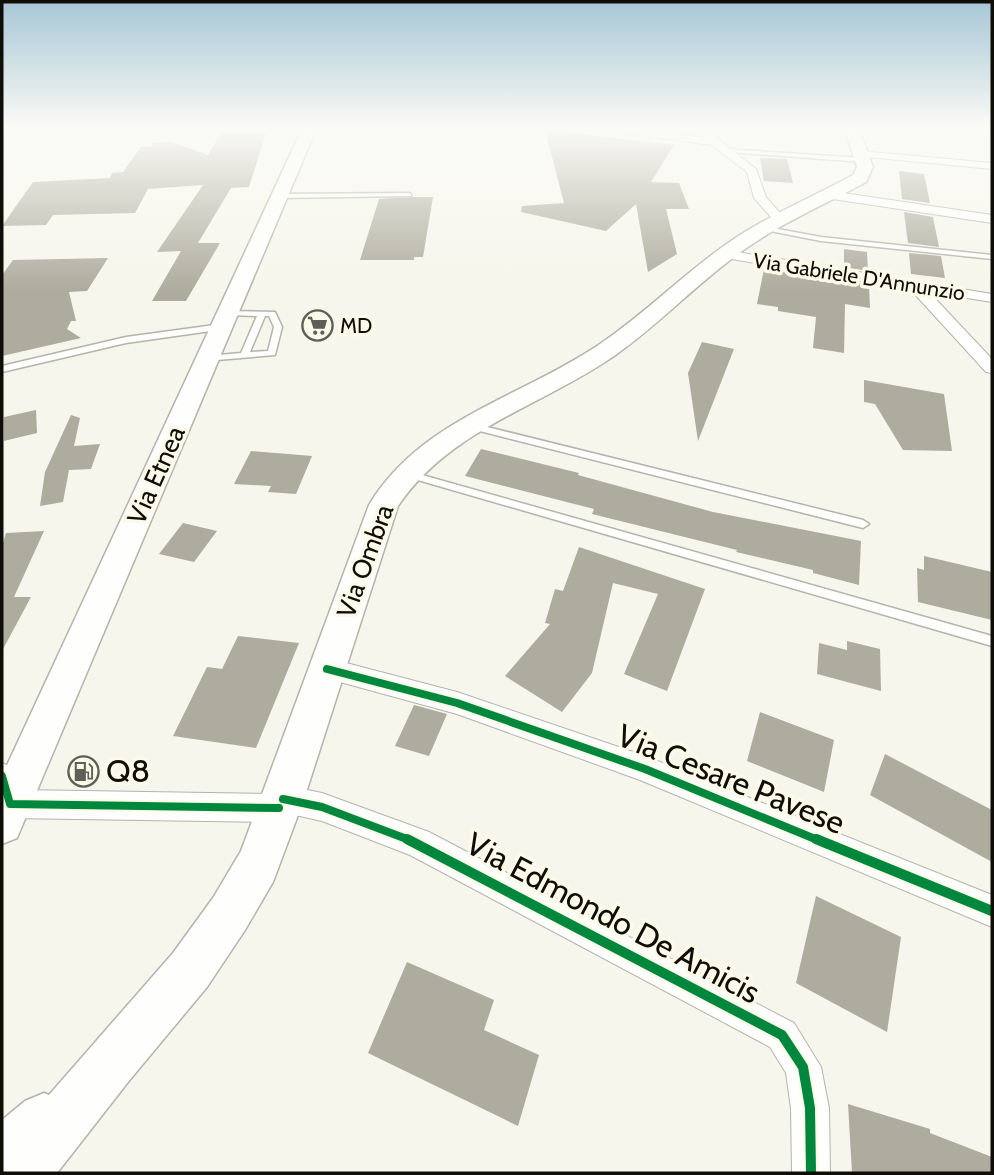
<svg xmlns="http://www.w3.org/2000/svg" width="994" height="1175" font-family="Cabin,sans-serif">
	<rect width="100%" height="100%" fill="#f7f6ec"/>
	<g fill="#aeac9e">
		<polygon points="545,130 674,145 651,182 679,183 689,209 666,209 677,254 648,272 636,204 606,231 521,212 522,206 564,203"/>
		<polygon points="221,133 266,133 249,187 231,188 198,243 220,243 186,301 152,301 181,251 157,252 203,185 148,189 135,213 53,215 46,225 2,226 33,182 110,178 112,173 123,172 141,147 151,147 153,143 172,142 208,155"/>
		<polygon points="760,158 787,159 793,183 764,181"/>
		<polygon points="899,171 924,174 930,203 902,199"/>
		<polygon points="413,197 433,197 423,257 414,257 414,260 360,260 379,199"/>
		<polygon points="904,212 933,217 939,247 908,243"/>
		<polygon points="844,249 867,252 868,271 844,267"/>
		<polygon points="909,253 941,256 945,278 911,274"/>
		<polygon points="108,258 87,291 69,292 76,321 71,321 67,329 81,338 2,356 2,275 13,260"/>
		<polygon points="764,269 869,285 870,308 845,304 844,353 813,348 816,317 778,311 778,307 757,304"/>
		<polygon points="702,342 734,349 698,441 688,373"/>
		<polygon points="864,380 944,394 952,451 903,450 875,404 864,402"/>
		<polygon points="36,410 37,433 4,441 4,417"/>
		<polygon points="71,415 80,418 74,446 100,444 91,469 69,470 63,502 40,506 45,472"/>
		<polygon points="481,449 579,473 578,475 713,512 861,541 859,585 813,573 813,570 736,552 737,550 592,514 594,509 465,476"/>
		<polygon points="251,451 312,456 296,494 268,492 271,486 234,484"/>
		<polygon points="183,523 217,531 194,562 159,554"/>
		<polygon points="44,531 14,597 31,597 2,651 2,546 6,533"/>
		<polygon points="579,547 705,589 667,691 624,674 658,594 613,583 592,673 562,712 505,676 550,624 545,623 555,589 563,591"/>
		<polygon points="924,556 992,572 992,620 918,602 917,568 924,570"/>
		<polygon points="238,636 299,643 256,748 173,736 207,667 222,669"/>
		<polygon points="847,641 880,649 881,691 817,674 819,643 847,650"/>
		<polygon points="414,705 447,714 429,756 395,746"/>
		<polygon points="760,712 834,740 824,792 747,761"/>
		<polygon points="885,754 992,810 992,862 870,795"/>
		<polygon points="816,896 901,937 887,1032 796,983"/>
		<polygon points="407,962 494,1000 484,1030 539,1055 518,1126 368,1053"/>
		<polygon points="848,1104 930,1129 930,1133 992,1157 992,1173 852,1173"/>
	</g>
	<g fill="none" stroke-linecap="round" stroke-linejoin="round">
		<defs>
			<g id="service">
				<polygon points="725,149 863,158 866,160 863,162 727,152"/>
				<polygon points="409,193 411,194 411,196 280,198 277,196 280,194"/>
				<polygon points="767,227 821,237 992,255 992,259 821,241 765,230 764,229"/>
				<path d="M225,311L275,312L282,327L275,355L205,361V357L208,356L241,353L257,316L228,315H225ZM265,316H269L274,327L268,351L250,352Z"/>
				<polygon points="222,324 226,327 225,329 126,343 2,372 2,366 126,337"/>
				<polygon points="471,423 863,520 869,524 863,528 468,428 468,424"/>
				<polygon points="408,471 992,636 992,646 404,476 403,474"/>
			</g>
			<g id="minor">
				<polygon points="342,127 352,127 345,133 340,130"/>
				<polygon points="597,127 624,127 706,138 697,127 707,127 719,140 756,169 766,197 787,221 785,224 777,224 754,198 747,172 712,145 602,130"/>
				<polygon points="861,151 992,163 992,169 857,156 856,154"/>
				<polygon points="830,191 992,215 992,223 826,198 826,192"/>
				<polygon points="725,250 992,294 992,302 929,292 992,359 992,373 986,372 910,289 720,257 718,254"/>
				<polygon points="327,658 457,692 645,756 992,895 992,927 640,780 457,714 318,676 315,669 318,662"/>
				<polygon points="2,763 12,767 20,790 271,794 273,789 283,785 322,793 429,832 794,1023 821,1067 829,1108 830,1173 792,1173 791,1108 786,1073 770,1047 410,855 322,821 291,814 289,818 279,822 10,818 2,815"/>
			</g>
			<g id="secondary">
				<polygon points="303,127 317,127 17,838 2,844 2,776"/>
				<path d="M844,127H858L873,167L866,182C826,204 783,222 745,249C699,281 660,324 614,356C540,407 450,429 398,506L304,799L273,882L245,930L207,987L128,1082L57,1173H2V1120L25,1101L44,1093L49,1095L173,953L213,898L241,851L369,505C420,420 519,398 597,346C645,314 684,273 731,241C769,215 813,197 853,175L857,167Z"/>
			</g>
		</defs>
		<use href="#service" stroke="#b4b3ac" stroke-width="3"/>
		<use href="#minor" stroke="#b4b3ac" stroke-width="2"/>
		<use href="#secondary" stroke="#b4b3ac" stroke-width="3"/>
		<use href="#service" fill="#fefefc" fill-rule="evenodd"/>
		<use href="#minor" fill="#fefefc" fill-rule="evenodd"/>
		<use href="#secondary" fill="#fefefc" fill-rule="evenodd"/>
		<defs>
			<g id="cycleway-far1">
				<polyline points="327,669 457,703 645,769 820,841"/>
				<polyline points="2,776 10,804 279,808"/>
				<polyline points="283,799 322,807 412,841"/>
			</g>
			<g id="cycleway">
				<polyline points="407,839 782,1035 803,1067 810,1108 811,1173"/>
				<polyline points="816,839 992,911"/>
			</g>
		</defs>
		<use href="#cycleway-far1" stroke="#fcfae8" stroke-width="12"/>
		<use href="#cycleway" stroke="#fcfae8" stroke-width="15"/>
		<use href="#cycleway-far1" stroke="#00873e" stroke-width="8"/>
		<use href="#cycleway" stroke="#00873e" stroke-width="10"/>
	</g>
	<linearGradient id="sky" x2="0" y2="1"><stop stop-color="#a7c6d5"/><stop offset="0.44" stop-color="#fbfbf6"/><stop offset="1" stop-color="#fbfbf6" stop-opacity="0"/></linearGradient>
	<rect width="994" height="291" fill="url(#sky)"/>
	<defs>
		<symbol id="supermarket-ring" viewBox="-11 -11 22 22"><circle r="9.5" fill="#fcfae8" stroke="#605f57" stroke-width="1.5"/><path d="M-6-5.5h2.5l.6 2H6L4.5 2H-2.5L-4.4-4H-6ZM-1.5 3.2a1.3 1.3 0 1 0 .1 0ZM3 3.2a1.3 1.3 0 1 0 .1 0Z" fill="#605f57"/></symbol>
		<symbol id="fuel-ring" viewBox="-11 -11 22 22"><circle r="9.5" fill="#fcfae8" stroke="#605f57" stroke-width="1.5"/><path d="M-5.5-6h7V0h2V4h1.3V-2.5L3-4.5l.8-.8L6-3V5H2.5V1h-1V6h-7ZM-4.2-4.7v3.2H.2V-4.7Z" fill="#605f57"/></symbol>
	</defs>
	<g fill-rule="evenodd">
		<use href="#supermarket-ring" x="300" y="308" width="35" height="35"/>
		<use href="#fuel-ring" x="66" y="754" width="35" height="35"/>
	</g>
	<g text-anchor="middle" stroke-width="7" stroke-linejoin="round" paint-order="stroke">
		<g font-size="21" fill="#0e0d07" stroke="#fcfae8">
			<text transform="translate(859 277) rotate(9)" y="7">Via Gabriele D'Annunzio</text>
		</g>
		<g font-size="21" fill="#0e0d07" stroke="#fcfae8" text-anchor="start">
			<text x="340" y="333">MD</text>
		</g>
		<g font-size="26" fill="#0e0d07" stroke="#fcfae8">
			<text transform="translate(156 475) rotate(-66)" y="9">Via Etnea</text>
			<text transform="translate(365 561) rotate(-70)" y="9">Via Ombra</text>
		</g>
		<g font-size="32" fill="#0e0d07" stroke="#fcfae8" text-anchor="start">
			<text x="106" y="782">Q8</text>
		</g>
		<g font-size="32" fill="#0e0d07" stroke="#fcfae8">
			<text transform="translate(731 779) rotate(22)" y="11">Via Cesare Pavese</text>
			<text transform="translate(613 918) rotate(28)" y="11">Via Edmondo De Amicis</text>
		</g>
	</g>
	<rect width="994" height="1175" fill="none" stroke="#0e0d07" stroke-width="7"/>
</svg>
